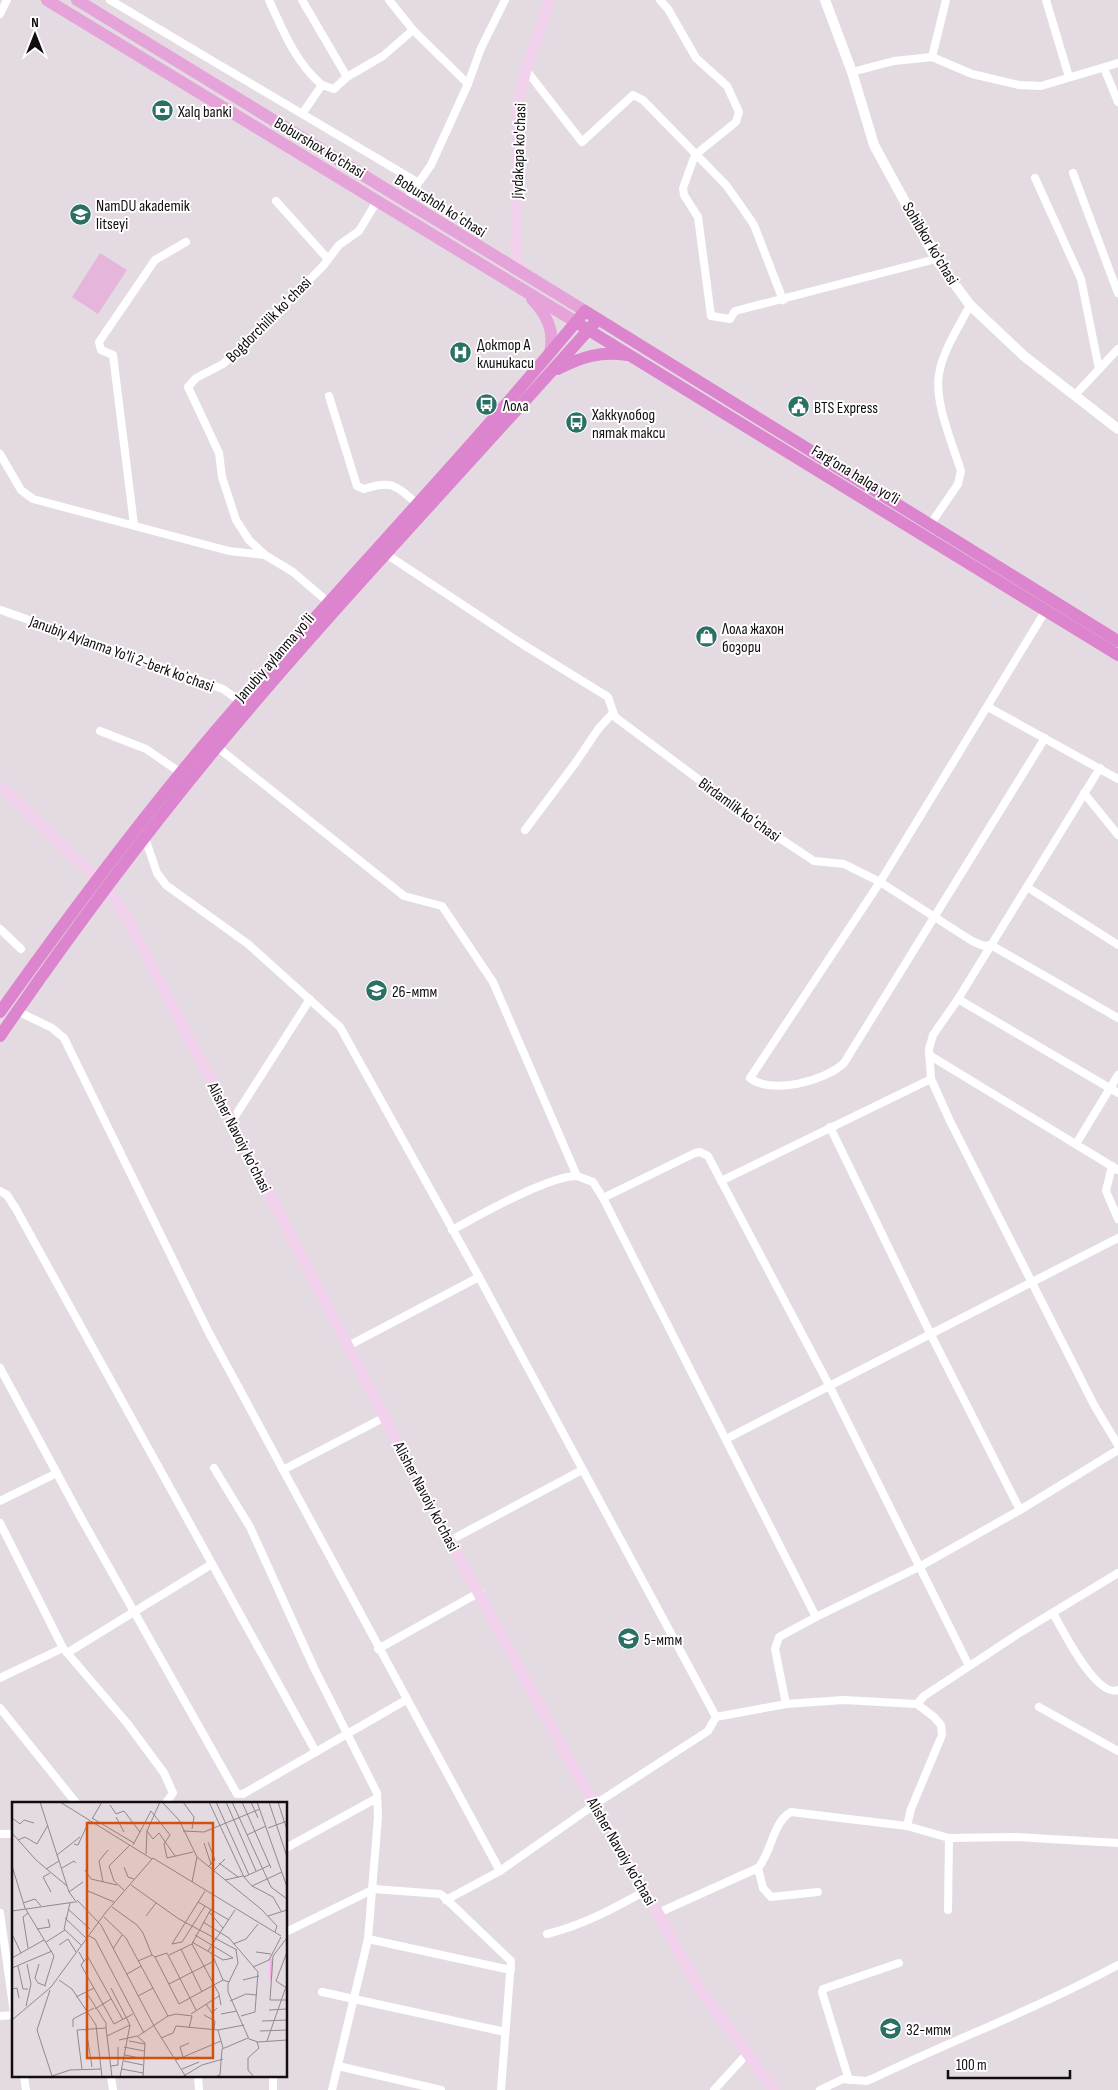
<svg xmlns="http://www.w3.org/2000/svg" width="1118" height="2090" font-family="'Sofia Sans Condensed',sans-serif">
	<rect width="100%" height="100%" fill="#e4dbe2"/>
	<polygon fill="#e6b5db" points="100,253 127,270 98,314 72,297"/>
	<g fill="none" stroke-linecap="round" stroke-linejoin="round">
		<g stroke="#fff" stroke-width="8">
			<polyline points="110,0 417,182"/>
			<path d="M269,0C283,31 296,63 322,85"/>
			<polyline points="302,0 347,77"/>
			<polyline points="389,0 413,30 468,84"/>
			<polyline points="660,0 668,9 696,58 727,86 739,112 736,122 695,155 683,188 684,195 698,217 711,316 730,319 735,311 936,259"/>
			<polyline points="1046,0 1069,77"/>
			<polyline points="0,14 7,0"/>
			<polyline points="932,57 946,0"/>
			<polyline points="1104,68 1118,102"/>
			<polyline points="526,70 582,142 633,95 643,100 726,185 741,206 754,225 783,300"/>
			<polyline points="852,72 894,61 932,57 972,74 1019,85 1041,86 1118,63"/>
			<polyline points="302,114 322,85 334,89 347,77 383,56 413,30"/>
			<polyline points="1073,173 1118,293"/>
			<polyline points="1035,178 1081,279 1099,369"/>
			<polyline points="276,201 327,258"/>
			<polyline points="405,202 431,165 468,84 481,48 505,0"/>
			<polyline points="1075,395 1118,349"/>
			<path d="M329,396L357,486L364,489C392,480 396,485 417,504"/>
			<polyline points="0,454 21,490 33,499 229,551 265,555"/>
			<polyline points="134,525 113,355 101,350 99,342 155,260 186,242"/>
			<path d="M930,525L958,484L961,471C952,442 932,398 940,369C945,347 960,325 970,305"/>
			<polyline points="383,552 519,642 608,697 615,717 757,823 814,861 844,864 880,882 972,941 984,946 991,945 1118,1018"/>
			<polyline points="328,602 293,572 265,555 249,540 236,520 222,477 219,453 188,387 196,378 223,364 247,343 323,266 339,245 359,231 377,201"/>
			<polyline points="1,610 223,689 241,702"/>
			<polyline points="988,707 1118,779"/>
			<polyline points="100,731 146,749 181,773"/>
			<path d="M1045,738L844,1063C825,1081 772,1095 750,1078L880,882L1046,610"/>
			<path d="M217,747L404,896L442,906L493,982L577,1176C548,1176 480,1215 452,1230"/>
			<polyline points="1100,768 958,999 933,1035 929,1049 931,1079 950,1121 1094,1405 1118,1445"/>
			<polyline points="1084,793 1118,835"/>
			<polyline points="525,830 576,762 599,728 613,713"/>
			<polyline points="145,838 157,873 166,885 248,944 340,1027 479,1277 716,1717"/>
			<polyline points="1027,887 1118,945"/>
			<polyline points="0,929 21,949"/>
			<polyline points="958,999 1118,1093"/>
			<polyline points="17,1011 52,1028 64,1038 208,1331 500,1871"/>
			<polyline points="929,1055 1118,1170"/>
			<polyline points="232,1121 310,999"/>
			<polyline points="830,1127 931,1335 1020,1510"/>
			<polyline points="1076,1144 1118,1075"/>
			<polyline points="1112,1166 1106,1191 1118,1219"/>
			<polyline points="577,1176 593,1182 603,1198 695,1153 700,1152 708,1156 830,1387 969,1666"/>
			<polyline points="721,1181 931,1079"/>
			<polyline points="0,1191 7,1195 16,1209 316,1752"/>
			<polyline points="603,1198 816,1617 919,1567 1020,1510 1118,1450"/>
			<polyline points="348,1346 479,1277"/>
			<polyline points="0,1368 80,1516 237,1794 243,1794 406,1700"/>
			<polyline points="726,1439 1118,1238"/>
			<polyline points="214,1468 250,1527 314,1668 377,1793 378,1817 368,1939 332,2090"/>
			<polyline points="283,1470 385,1417"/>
			<polyline points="0,1501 57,1473"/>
			<polyline points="0,1523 63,1648 127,1723 164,1773 173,1793 165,1804"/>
			<polyline points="451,1540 582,1470"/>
			<path d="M1053,1613C1062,1629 1096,1698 1118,1690"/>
			<polyline points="378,1649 480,1592"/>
			<polyline points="67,1653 212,1564"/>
			<polyline points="0,1678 63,1648"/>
			<polyline points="786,1704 775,1649 779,1637 816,1617"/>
			<polyline points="917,1704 924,1696 1021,1632 1118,1573"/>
			<polyline points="1039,1707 1118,1751"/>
			<polyline points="0,1708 77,1804"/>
			<polyline points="0,1834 14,1834"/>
			<polyline points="286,1848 377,1798"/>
			<polyline points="758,1868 763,1888 771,1897 818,1892"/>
			<polyline points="446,1900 500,1871 594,1805 708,1731 716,1717 786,1704 843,1700 917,1704 934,1717 941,1725 942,1735 911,1809 907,1826"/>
			<polyline points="948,1910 949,1838"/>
			<polyline points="0,1913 14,2013"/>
			<path d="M658,1913L758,1868C772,1852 772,1823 791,1812L907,1826L949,1838L1015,1837L1118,1843"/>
			<polyline points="286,1932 374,1889 440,1894 443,1896 511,1961 501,2090"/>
			<path d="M547,1934C583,1925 613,1909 645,1891"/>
			<polyline points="368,1939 511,1970"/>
			<polyline points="322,1992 505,2032"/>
			<polyline points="0,2016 14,2015"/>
			<polyline points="338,2066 441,2090"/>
			<polyline points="24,2076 26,2090"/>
			<polyline points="111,2076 113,2090"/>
			<polyline points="198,2076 199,2090"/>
			<polyline points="273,2076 273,2090"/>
			<polyline points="849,2080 822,1992 823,1989 899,1963"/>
			<polyline points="714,2090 746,2055"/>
			<path d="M820,2090L843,2079L866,2081L874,2078C955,2039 1039,2008 1118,1965"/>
		</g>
		<polyline stroke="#fff" stroke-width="10" points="825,0 852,72 874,145 936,259 970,305 1024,356 1118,429"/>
		<g stroke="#f2d1ec" stroke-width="11">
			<polyline points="524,275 517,258 516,246 517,119 519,99 526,70 550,0"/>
			<polyline points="0,786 106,887 125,914 420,1486 594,1805 658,1913 699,1988 774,2090"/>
		</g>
		<g stroke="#e5a3da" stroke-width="12">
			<polyline points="47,0 576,322"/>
			<polyline points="77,0 585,311"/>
			<path d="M532,299C547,315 555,331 550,353"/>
		</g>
		<g stroke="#dc84ce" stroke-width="12">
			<polyline points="582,326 1118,655"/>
			<path d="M558,369C581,357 600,351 627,355"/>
			<path d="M0,1012C67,918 137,824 212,735C334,592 465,457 585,311L1118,641"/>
			<path d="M0,1036C68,937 140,840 217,747C339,600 472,462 598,319"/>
		</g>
	</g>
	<defs>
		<symbol id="bank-disc" viewBox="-11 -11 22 22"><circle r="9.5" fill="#2a7064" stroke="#fff"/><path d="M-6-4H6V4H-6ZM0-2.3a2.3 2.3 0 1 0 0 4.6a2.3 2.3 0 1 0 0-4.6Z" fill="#fff"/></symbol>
		<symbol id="school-disc" viewBox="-11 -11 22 22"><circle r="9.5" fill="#2a7064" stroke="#fff"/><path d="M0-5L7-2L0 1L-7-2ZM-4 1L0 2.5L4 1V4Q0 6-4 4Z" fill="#fff"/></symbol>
		<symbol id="hospital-disc" viewBox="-11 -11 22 22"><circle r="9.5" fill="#2a7064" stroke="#fff"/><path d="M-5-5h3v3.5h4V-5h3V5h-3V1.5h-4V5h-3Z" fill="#fff"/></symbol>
		<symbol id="bus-disc" viewBox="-11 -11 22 22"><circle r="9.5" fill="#2a7064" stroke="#fff"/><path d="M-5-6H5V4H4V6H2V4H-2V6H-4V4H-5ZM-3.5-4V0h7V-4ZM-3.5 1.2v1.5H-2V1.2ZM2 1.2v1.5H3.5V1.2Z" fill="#fff"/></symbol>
		<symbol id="civic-disc" viewBox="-11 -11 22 22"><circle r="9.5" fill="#2a7064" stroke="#fff"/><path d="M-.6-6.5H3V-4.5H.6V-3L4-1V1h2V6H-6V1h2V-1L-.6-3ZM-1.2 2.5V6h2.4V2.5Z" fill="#fff"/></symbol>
		<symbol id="shop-disc" viewBox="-11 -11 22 22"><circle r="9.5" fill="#2a7064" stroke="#fff"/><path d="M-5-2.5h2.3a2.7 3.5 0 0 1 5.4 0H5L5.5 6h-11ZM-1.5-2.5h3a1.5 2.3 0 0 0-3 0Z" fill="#fff"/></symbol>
	</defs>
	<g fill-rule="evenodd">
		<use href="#bank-disc" x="150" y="98" width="25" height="25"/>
		<use href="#school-disc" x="68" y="202" width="25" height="25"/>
		<use href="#hospital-disc" x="448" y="340" width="25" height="25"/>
		<use href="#bus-disc" x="474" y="392" width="25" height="25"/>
		<use href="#civic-disc" x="786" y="394" width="25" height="25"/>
		<use href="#bus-disc" x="564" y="410" width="25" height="25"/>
		<use href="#shop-disc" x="694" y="624" width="25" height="25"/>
		<use href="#school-disc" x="364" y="978" width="25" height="25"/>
		<use href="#school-disc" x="616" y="1626" width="25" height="25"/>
		<use href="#school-disc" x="878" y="2016" width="25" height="25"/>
	</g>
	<g text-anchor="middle" stroke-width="4" stroke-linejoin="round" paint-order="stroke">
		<g font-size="16" fill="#110e10" stroke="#fff" text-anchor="start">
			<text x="178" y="117">Xalq banki</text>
			<text x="96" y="211">NamDU akademik<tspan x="96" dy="18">litseyi</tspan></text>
			<text x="477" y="350">Доктор А<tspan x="477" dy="18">клиникаси</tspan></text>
			<text x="503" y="411">Лола</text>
			<text x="814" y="413">BTS Express</text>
			<text x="592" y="420">Хаккулобод<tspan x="592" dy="18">пятак такси</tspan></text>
			<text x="722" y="634">Лола жахон<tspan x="722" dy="18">бозори</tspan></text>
			<text x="392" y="997">26-мтм</text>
			<text x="644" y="1645">5-мтм</text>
			<text x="906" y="2035">32-мтм</text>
		</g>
		<g font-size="16" fill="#110e10" stroke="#fff">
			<text transform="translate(320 147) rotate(31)" y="6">Boburshox ko'chasi</text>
			<text transform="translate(518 151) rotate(-88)" y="6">Jiydakapa ko'chasi</text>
			<text transform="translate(441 205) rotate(32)" y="6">Boburshoh koʻchasi</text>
			<text transform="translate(931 243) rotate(59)" y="6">Sohibkor ko'chasi</text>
			<text transform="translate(268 319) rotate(-45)" y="6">Bogdorchilik koʻchasi</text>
			<text transform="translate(856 474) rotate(31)" y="6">Farg‘ona halqa yo‘li</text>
			<text transform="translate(122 653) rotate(20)" y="6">Janubiy Аylanma Yo'li 2-berk koʼchasi</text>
			<text transform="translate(274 657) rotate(-49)" y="6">Janubiy aylanma yoʻli</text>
			<text transform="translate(740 809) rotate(36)" y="6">Birdamlik koʻchasi</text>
			<text transform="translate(240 1137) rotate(63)" y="6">Alisher Navoiy ko'chasi</text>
			<text transform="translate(427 1496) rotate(62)" y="6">Alisher Navoiy ko'chasi</text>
			<text transform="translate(622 1851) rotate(60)" y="6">Alisher Navoiy ko'chasi</text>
		</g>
	</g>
	<g transform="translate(12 1802)">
		<rect width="275" height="275" fill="#e4dbe2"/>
		<path fill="none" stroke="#f7a9e7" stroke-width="2.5" d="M259,177V157"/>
		<path fill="none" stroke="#90898e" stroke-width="1" d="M28,0L57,90L65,101M48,0L140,57M150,0L167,18L185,55L249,107L265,124L263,130M171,0L182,15L180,27M197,0L232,75M204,0L237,73M214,0L244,69M220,0L259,85L275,97M230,0L259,66M239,0L246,16M245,0L275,85M257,0L275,55M266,0L275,28M98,3L104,12L112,9M112,9L128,30M104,15L112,30M0,16L8,22L12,18L22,21M80,16L122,41M80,17L90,0M256,26L275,19M135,29L141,37L147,31L163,54M171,29L192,30L248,7M0,31L24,58L55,84M235,33L254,24M6,38L13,35L25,42L36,23M196,40L203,58L196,65M192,41L199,62M62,42L66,43L77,19M121,43L139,9L158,33L152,42L155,56L181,50M134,52L135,29L148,0M45,53L68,35M207,61L226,75M258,63L232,75L240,84L261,95L269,109M0,64L13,106L42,154L33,183M112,65L116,75L122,77M50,66L62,59L64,61M34,67L47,59M73,68L79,77L105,83M201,69L213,57M38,71L31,75L39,90M213,78L231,74M91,80L87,59L96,48M180,80L185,55M119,83L167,117L225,148M240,84L270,70M112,88L102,79L97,64L118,43M76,89L102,100M57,90L71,80M65,98L89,123L142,224L174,275M186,100L217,118M11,101L23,97L29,104M58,101L52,127L69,143M100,105L125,123L131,131L140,153L126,159M56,107L78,127M199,107L180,142L207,192L209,203M0,109L63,100M197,110L211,126M16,111L11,115L16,146M134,114L144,101M256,114L275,108M92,115L114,136L156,214M53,116L74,136M191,120L217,136L246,170L243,210L229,214M25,127L38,125L36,117M0,132L9,151M77,134L83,137L132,231M274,137L261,154L258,198H275M34,140L53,128M180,140L211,158L221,156L183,133M160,142L193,89M160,142L170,140L193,104M221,142L234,137L246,122M47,143L56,137L64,150M101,147L110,133M169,147L190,190M224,148L226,161L216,182V190L237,237L246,240L275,238M196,149L223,108M67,150L72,159L69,163L102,222L121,212M244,150L259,152M200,152L211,178L217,180M140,153L143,155L155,151L184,208M157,153L180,142M143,155L167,202L211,178M0,156L32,138M72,159L76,155L111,218M27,162L23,176L26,181L34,184M6,164L11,187H16M241,165L257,158L269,135M0,166L40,149M115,172L129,164M47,178L60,187L84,223L90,275M231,178L247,174M157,182L202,159M273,185L264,179L275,150M99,186L118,223L108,275M0,187L5,186L7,196M38,188L25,228L40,274M74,190L94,221V226M126,194L141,186M64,195L82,186M218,199L234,192L245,193M194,202L200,211L205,206M14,204L19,182L15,162M83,207L99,197M257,208L275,207M179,212L207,194M209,212L225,209M192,213L203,219L202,228M0,218L39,185L94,110L141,56L269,134M250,219L275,218M61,225V217L82,206M74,227L80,265M206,228L211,246M248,229L275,228M95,234L118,223M126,234L156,214L164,212L180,214L177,226M149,236L161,231L164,224L206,228L232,223M107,238L125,234L133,241L131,275M117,239L133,242M255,239L275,182M112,245L132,249M113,253L132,257M171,255L168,245L177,241M164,258L209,239M112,259L131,263M99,264L106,263V245M70,267L65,228L94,226L100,275M110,267L131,271M170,267L187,260M40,274L58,268L89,267M170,275L190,263L211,257M203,275L208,273L210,247L236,236M242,275L236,268V256L247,246L245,240"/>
		<path fill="#d2520c" fill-opacity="0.15" stroke="#d2520c" stroke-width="2.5" d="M75,21H201V256H75Z"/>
		<rect width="275" height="275" fill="none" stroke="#110e10" stroke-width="2.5"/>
	</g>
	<g transform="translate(35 35)" stroke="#ffffff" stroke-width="4" paint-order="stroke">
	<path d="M0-4L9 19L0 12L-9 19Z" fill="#110e10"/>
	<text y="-8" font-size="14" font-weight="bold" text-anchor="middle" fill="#110e10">N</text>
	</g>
	<path d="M948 2070v8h122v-8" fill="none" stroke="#110e10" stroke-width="2.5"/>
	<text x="956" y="2070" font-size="15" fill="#110e10" stroke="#ffffff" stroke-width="4" paint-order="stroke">100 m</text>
</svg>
